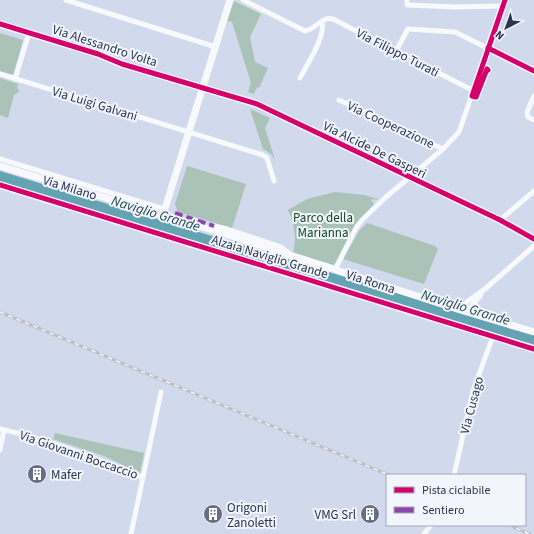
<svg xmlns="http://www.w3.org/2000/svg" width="534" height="534" font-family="'Source Sans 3',sans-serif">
	<rect width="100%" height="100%" fill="#d1d9ed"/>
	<g fill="#aac2b8">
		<polygon points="234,1 261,14 250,37 255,62 268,68 259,88 257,87 254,94 248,92 251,83 232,22 227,21"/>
		<polygon points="0,33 23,40 13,75 0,71"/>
		<polygon points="0,78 18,84 17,88 20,91 14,95 8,118 0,115"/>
		<polygon points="250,109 270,118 265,128 275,160 271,154 263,149"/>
		<polygon points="187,166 246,184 232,228 178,212 175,204"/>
		<path d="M335,192L364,195L378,199L377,200L374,199L371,200L374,204L355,225L334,265L293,253C297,239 294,222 288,210L307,199Z"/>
		<polygon points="367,223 435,246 438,249 424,284 343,259 359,231"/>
		<polygon points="55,433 144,453 140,473 104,456 53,439"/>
	</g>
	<polygon fill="#63a3b2" points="0,171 534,335 534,347 0,183"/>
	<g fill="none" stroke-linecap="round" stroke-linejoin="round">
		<g stroke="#f8f9fc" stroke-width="5">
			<polyline points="66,0 216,47"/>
			<path d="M243,0L305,31C316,29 322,16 333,19L474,91"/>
			<polyline points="407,0 407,5 455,7 503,6"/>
			<polyline points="0,24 98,54 122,64 257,104 500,220 534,239"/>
			<polyline points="396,51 408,29 455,32 534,71"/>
			<polyline points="0,74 263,155 267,158 274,181"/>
			<path d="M300,78C307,64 326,37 322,21"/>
			<polyline points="15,79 29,33"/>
			<polyline points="534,96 527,112 528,117 534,120"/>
			<polyline points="339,100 443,149"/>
			<polyline points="0,159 164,209"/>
			<polyline points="500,220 534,191"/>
			<polyline points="208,229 214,226 227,229 281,247 290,254"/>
			<polyline points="335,270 356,228 362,220 386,197 443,149 459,132 505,0"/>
			<polyline points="457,309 485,289 534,246"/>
			<polyline points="466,312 481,295"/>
			<path d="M0,429C50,440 96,458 143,478"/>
			<polyline points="0,450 4,430"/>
			<polyline points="454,475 473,391 493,336"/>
			<polyline points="131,534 161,392"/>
			<polyline points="424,534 431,525"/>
		</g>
		<g stroke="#f8f9fc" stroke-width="7">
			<polyline points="0,166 219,232 457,309 534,332"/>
			<polyline points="163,215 230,0"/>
		</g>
		<defs>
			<g id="rail">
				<polyline points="0,312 389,475"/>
				<polyline points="508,525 530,534"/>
			</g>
		</defs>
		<use href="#rail" stroke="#bdc0c6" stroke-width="3"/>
		<use href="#rail" stroke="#f2f5fc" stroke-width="1.5" stroke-dasharray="4.5" stroke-linecap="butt"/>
		<polyline stroke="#8e44ad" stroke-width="4" stroke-dasharray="8 4" stroke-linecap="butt" points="175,213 214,226"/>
		<defs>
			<g id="cycleway">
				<polyline points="0,24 98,54 122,64 257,104 500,220 534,239"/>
				<polyline points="488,48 534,71"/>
				<polyline points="488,70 487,69 476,97 472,96 505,0"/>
				<polyline points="0,185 534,349"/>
			</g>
		</defs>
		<use href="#cycleway" stroke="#f2f5fc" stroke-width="8"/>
		<use href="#cycleway" stroke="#d6006c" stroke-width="5"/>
	</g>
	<defs>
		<symbol id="building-disc" viewBox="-11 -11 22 22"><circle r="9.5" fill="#656e86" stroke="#f2f5fc"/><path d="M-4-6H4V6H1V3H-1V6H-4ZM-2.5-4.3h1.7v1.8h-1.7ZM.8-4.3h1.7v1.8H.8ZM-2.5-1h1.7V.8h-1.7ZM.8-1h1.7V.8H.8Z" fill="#fff"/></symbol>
	</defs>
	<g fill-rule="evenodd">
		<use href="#building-disc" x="26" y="463" width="22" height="22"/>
		<use href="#building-disc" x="202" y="503" width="22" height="22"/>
		<use href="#building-disc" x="359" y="503" width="22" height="22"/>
	</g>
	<g text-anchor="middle" stroke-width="4" stroke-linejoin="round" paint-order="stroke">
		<g font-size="13" fill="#2b354e" stroke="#f2f5fc">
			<text transform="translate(105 45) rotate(18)" y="5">Via Alessandro Volta</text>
			<text transform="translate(398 52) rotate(27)" y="5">Via Filippo Turati</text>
			<text transform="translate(95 103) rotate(17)" y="5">Via Luigi Galvani</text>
			<text transform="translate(391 124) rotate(25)" y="5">Via Cooperazione</text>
			<text transform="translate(375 149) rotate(26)" y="5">Via Alcide De Gasperi</text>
			<text transform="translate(70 187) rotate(17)" y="5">Via Milano</text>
			<text transform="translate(270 256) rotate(17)" y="5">Alzaia Naviglio Grande</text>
			<text transform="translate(371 281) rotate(18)" y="5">Via Roma</text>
			<text transform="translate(471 405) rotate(-75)" y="5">Via Cusago</text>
			<text transform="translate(79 454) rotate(19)" y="5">Via Giovanni Boccaccio</text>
		</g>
		<g font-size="13" fill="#124a1f" stroke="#f2f5fc">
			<text x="323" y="222">Parco della<tspan x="323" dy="15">Marianna</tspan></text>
		</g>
		<g font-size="13" fill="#2b354e" stroke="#f2f5fc" text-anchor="start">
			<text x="51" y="479">Mafer</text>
			<text x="227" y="512">Origoni<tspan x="227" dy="15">Zanoletti</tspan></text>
			<text x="356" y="519" text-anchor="end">VMG Srl</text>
		</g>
		<g font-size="14" font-style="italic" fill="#234b50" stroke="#f2f5fc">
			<text transform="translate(156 213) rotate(17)" y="5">Naviglio Grande</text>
			<text transform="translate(466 307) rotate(17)" y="5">Naviglio Grande</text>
		</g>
	</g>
	<rect x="386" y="474" width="140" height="52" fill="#f2f5fc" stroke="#a2a8b6"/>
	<rect x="394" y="487" width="20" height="6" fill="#d6006c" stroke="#a2a8b6"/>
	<text x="422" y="494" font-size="12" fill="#2b354e">Pista ciclabile</text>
	<rect x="394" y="507" width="20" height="6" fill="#8e44ad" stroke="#a2a8b6"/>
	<text x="422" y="514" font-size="12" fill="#2b354e">Sentiero</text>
	<g transform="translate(506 28) rotate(221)" stroke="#f2f5fc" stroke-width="3" paint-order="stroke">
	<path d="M0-3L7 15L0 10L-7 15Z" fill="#2b354e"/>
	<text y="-6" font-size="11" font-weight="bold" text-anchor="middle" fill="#2b354e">N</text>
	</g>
</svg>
